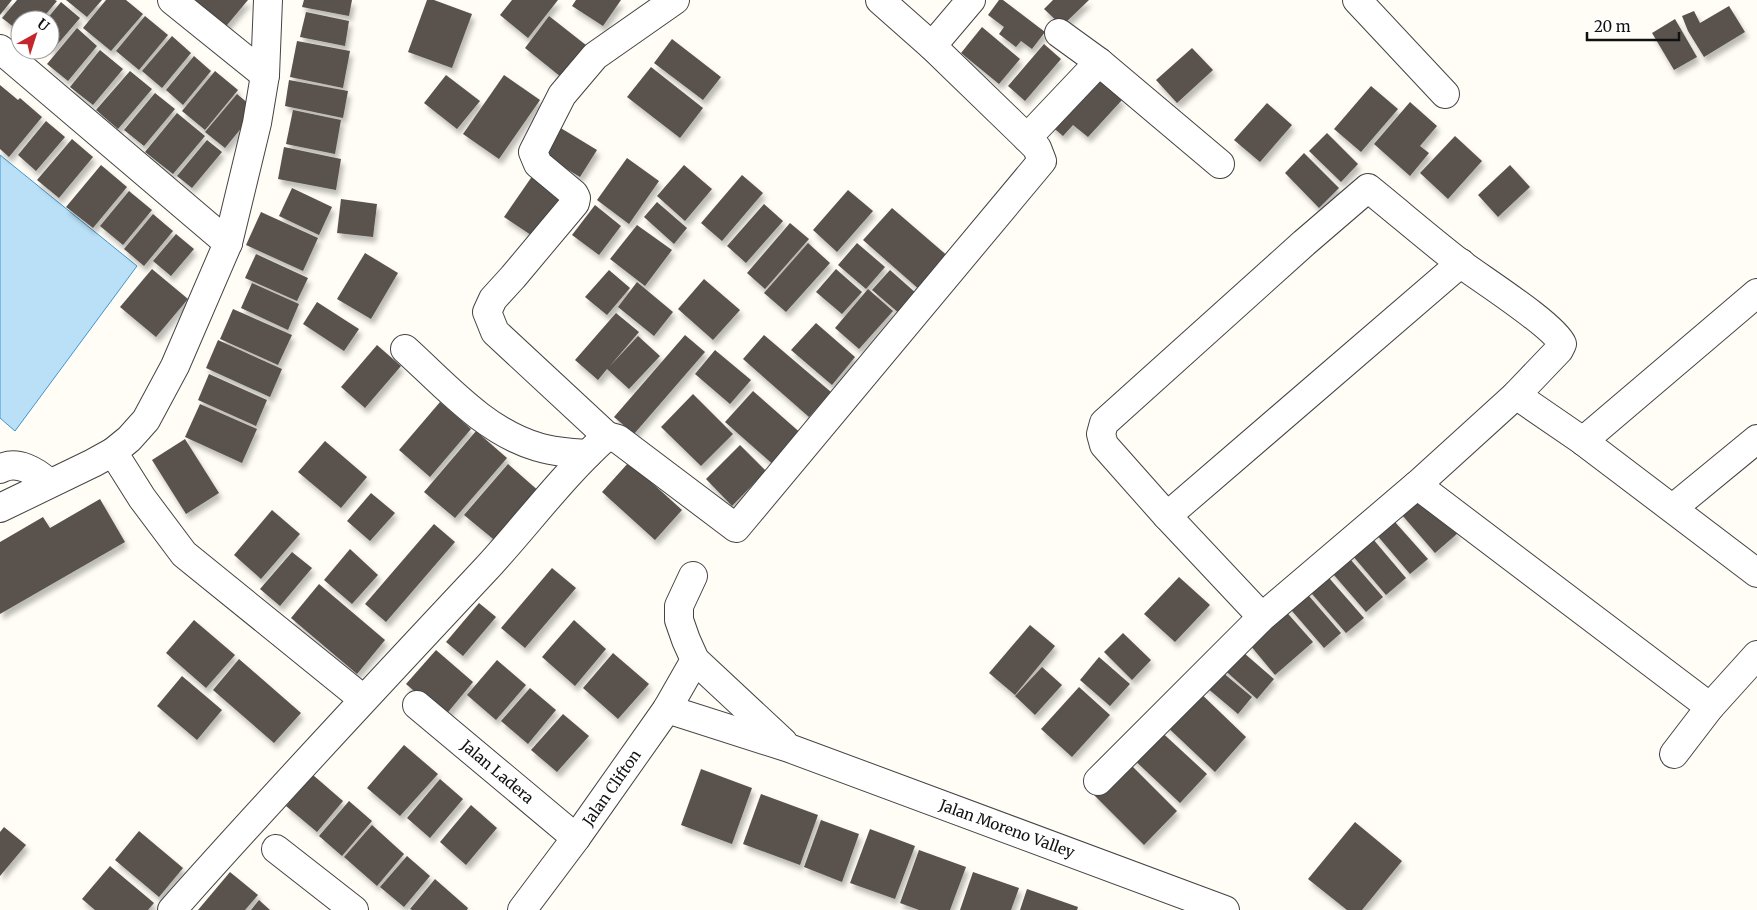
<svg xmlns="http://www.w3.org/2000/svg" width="1757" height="910" font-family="Merriweather,serif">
	<defs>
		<filter id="shadow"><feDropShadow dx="3" dy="5.5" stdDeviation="2.5" flood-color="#0004"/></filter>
	</defs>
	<rect width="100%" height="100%" fill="#fffdf5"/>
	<polygon fill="#b9e0f7" stroke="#3f96cf" points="0,155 137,266 15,431 0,418"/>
	<g fill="#5a524d" filter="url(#shadow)">
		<polygon points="0,0 12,0 0,15"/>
		<polygon points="17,0 55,0 57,1 41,20 20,20 20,32 2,18"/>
		<polygon points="66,0 102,0 87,17"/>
		<polygon points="106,0 126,0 143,14 111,51 83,28"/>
		<polygon points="186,0 248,0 222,31"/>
		<polygon points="304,0 352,0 349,16 302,7"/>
		<polygon points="427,0 434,0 472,14 452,68 408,52"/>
		<polygon points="512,0 558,0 528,38 500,15"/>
		<polygon points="576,0 621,0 603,26 572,6"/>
		<polygon points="999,0 1003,0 1045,32 1032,49 1021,41 1016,47 999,34 1004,27 988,15"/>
		<polygon points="1053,0 1089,0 1062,26 1044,9"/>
		<polygon points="61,2 80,18 50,53 50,20 46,20"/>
		<polygon points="1729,6 1745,32 1704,57 1688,31 1682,16 1694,11 1700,23"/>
		<polygon points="306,12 349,21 345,46 300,37"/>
		<polygon points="145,16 168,35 139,70 116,51"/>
		<polygon points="549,16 591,49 566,81 525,48"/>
		<polygon points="1675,19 1697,57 1674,70 1652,33"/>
		<polygon points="982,27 1020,59 999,84 961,53"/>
		<polygon points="77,28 97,46 68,81 47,64"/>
		<polygon points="172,36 191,53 162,88 142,71"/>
		<polygon points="672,39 721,77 703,100 654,63"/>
		<polygon points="297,41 350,51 343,88 290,77"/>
		<polygon points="1044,44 1061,59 1025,101 1008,86"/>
		<polygon points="1192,48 1213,70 1177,103 1156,80"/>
		<polygon points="100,50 123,69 93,105 70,87"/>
		<polygon points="194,56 211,71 183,105 166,90"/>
		<polygon points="651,67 703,108 680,138 627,97"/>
		<polygon points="130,71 152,89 118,129 96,110"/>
		<polygon points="215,71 238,90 205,130 182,111"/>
		<polygon points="446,75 480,101 457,129 424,103"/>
		<polygon points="504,75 540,100 499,159 463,134"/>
		<polygon points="1093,75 1122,100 1088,137 1073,125 1063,136 1049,124"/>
		<polygon points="289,80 348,91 343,118 285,106"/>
		<polygon points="0,85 18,100 20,98 42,117 9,157 0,149"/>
		<polygon points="1371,86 1398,109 1361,152 1334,129"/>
		<polygon points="155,93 175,109 144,146 124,130"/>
		<polygon points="237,94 256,110 225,148 205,132"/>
		<polygon points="1410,102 1437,126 1420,146 1429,153 1410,176 1374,144"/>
		<polygon points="1267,103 1292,125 1260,162 1234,140"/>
		<polygon points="293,110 341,120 335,154 286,144"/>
		<polygon points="177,113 205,136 173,174 145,152"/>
		<polygon points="46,121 65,137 36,171 18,155"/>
		<polygon points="559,127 597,150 580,177 542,154"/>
		<polygon points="1327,133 1358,164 1341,182 1309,151"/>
		<polygon points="1455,136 1482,161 1448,199 1420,173"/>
		<polygon points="72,139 93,157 59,198 37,180"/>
		<polygon points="207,140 222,152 192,188 177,176"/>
		<polygon points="284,147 341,159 336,190 278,179"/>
		<polygon points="1304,153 1339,188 1319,208 1285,173"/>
		<polygon points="627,158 659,181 629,224 597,200"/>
		<polygon points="101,165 127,187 93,228 66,207"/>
		<polygon points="684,165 712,189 685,221 657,196"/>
		<polygon points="1510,165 1530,187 1498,217 1478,195"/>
		<polygon points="535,172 564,192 534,237 504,217"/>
		<polygon points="742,175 763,193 722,241 701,223"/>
		<polygon points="292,188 332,207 319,235 279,216"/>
		<polygon points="848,190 873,211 837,252 813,230"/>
		<polygon points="129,191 152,210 123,245 100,226"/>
		<polygon points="341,199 377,204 373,237 337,233"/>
		<polygon points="657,202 687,228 674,244 644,217"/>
		<polygon points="764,204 783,221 746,263 727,246"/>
		<polygon points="595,205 621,226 599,255 572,235"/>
		<polygon points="892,208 950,258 921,291 863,240"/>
		<polygon points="261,212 318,238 303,271 246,245"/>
		<polygon points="153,214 173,231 144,266 124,249"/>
		<polygon points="790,223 809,239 765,289 747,273"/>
		<polygon points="637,225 672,250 645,286 610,259"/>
		<polygon points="176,234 194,249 171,276 153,261"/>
		<polygon points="808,243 830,263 786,312 764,293"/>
		<polygon points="857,243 885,267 866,289 838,265"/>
		<polygon points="365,253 398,273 371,319 337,299"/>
		<polygon points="256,254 308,278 297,301 245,278"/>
		<polygon points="152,269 188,299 156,337 120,307"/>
		<polygon points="836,269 862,292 842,314 816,292"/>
		<polygon points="609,270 630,288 607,315 585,297"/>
		<polygon points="890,270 917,294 900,314 872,290"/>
		<polygon points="704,279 740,310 713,340 678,309"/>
		<polygon points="637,282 673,312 654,336 618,307"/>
		<polygon points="252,283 299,304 288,330 241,308"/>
		<polygon points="868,289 893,311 859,349 835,328"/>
		<polygon points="317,302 359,329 344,351 303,324"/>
		<polygon points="233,309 292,335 278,365 220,339"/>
		<polygon points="616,313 639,332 609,367 638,336 660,356 629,389 607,369 598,380 575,360"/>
		<polygon points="816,323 855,357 832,385 791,350"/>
		<polygon points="685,335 705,352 634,434 614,417"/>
		<polygon points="764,335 831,392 809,417 743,359"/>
		<polygon points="218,340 282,369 270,397 206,368"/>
		<polygon points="377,345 401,366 365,408 341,387"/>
		<polygon points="715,350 751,380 730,404 695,374"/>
		<polygon points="209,374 267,400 256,426 198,400"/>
		<polygon points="753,391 804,436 776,467 725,422"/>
		<polygon points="693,394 733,434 701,466 661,427"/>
		<polygon points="440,402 471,429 430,477 399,450"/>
		<polygon points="200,404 257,429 242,463 185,437"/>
		<polygon points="476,431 507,458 455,518 424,492"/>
		<polygon points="185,439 219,493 186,514 152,460"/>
		<polygon points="325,441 367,477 341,508 298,472"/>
		<polygon points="740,445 766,471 732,506 706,479"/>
		<polygon points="629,462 682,510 655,540 602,492"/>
		<polygon points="508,464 541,493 498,543 464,515"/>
		<polygon points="1419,489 1458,533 1435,553 1396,508"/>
		<polygon points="371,493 395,513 370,541 347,521"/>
		<polygon points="100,499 125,542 0,614 0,542 43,517 50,528"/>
		<polygon points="272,510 300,534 261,579 234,555"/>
		<polygon points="1387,513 1428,559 1410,574 1370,527"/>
		<polygon points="434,524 455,542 386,622 365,604"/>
		<polygon points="1367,532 1406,578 1386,595 1347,549"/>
		<polygon points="350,549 378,575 352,604 324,580"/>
		<polygon points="292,552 312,568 280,606 260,589"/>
		<polygon points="1344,552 1383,597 1366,612 1327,567"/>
		<polygon points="552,568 576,588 525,648 501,628"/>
		<polygon points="1323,571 1364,618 1346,633 1306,587"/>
		<polygon points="1179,577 1210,605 1175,642 1144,614"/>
		<polygon points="319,584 385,640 357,674 291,618"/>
		<polygon points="1303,589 1341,633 1324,648 1286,604"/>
		<polygon points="479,603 496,617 463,656 446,642"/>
		<polygon points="1282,607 1313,642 1275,675 1245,639"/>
		<polygon points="194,620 235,655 206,688 166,653"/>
		<polygon points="574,620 606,649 575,686 542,657"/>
		<polygon points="1030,625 1055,646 1015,695 989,673"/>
		<polygon points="1123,633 1151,660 1132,680 1104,652"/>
		<polygon points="1237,647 1274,679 1257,699 1220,666"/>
		<polygon points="436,650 473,682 444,717 406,684"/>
		<polygon points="613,653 649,684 618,719 583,688"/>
		<polygon points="1099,657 1130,684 1110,706 1080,680"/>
		<polygon points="239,659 301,713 274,743 213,690"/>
		<polygon points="497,660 526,685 496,720 467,695"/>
		<polygon points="1215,666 1252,697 1238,714 1200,682"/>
		<polygon points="1042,667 1062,685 1035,715 1015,696"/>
		<polygon points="182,676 222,710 197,740 157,706"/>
		<polygon points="1079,687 1110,715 1072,757 1041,729"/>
		<polygon points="530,688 556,710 528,744 501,721"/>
		<polygon points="1195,688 1246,737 1215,772 1163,723"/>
		<polygon points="563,714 589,736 557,772 531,750"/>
		<polygon points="1156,727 1207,774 1180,803 1129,755"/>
		<polygon points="404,745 438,774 400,816 367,788"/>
		<polygon points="1127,761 1177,811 1144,845 1093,794"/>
		<polygon points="701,769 752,788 732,844 681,825"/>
		<polygon points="313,775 343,801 317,832 286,806"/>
		<polygon points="440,779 463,799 430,838 407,818"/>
		<polygon points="761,794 818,815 800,865 743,844"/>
		<polygon points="349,801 372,821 342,856 319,836"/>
		<polygon points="471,805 497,828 466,865 440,842"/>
		<polygon points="821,820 859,834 842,882 804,867"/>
		<polygon points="1355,822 1402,861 1362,910 1347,910 1308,879"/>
		<polygon points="372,825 404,854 377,886 344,857"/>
		<polygon points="4,827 26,845 0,876 0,832"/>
		<polygon points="870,829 915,846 895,899 850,883"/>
		<polygon points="139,831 183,868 159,897 115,860"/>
		<polygon points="919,850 966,867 950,910 919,910 900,903"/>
		<polygon points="407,856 430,876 404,907 380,887"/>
		<polygon points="110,866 154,903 148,910 95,910 82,899"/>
		<polygon points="230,872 258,895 245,910 198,910"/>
		<polygon points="973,872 1019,888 1011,910 960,910"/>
		<polygon points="435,879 468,908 467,910 412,910 410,909"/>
		<polygon points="1027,889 1078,907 1077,910 1020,910"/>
		<polygon points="259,900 270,910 251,910"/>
	</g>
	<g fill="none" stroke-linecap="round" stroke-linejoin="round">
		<defs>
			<g id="minor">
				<polyline points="172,0 265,75"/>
				<polyline points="1357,0 1445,94"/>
				<polyline points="1059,33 1099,62 1220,164"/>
				<polyline points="932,46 971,0"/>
				<polyline points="0,49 228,243"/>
				<polyline points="1027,138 1099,62"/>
				<path d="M405,349C444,384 485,432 538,447C554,452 571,453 588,454"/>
				<polyline points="1516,395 1583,441 1757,573"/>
				<polyline points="607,436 495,332 487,312 493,299 513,277 575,203 576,198 574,194 538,164 533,152 562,95 595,56 675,0"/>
				<polyline points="1583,441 1757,293"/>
				<polyline points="113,452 142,498 184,554 363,699"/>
				<path d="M0,469C17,459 37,472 49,483"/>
				<polyline points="1417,485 1710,707"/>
				<polyline points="0,508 93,463 113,452 129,439 146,420 175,366 228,243 257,123 265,75 268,0"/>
				<polyline points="1673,508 1757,439"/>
				<polyline points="1167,516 1461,263"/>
				<polyline points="693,576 679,606 679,620 686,640 695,660 783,742"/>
				<polyline points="417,705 576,838"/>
				<polyline points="667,709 789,748 1225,910"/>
				<polyline points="1674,754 1710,707 1757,655"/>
				<path d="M1098,781L1262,617L1417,485L1516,395L1559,350L1562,344C1554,325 1481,279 1460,263C1429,239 1399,213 1368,188L1304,243L1104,423L1101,434L1104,445L1167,516L1262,617"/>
				<polyline points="276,849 354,910"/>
				<path d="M172,910C274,795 379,683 485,570C526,526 562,476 607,436L618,439L736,528L1042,161L1037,148L1027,138L932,46L880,0"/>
				<polyline points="522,910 576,838 667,709 695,660"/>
			</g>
		</defs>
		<use href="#minor" stroke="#444" stroke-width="30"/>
		<use href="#minor" stroke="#fff" stroke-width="28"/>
	</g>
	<g text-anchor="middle" stroke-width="5" stroke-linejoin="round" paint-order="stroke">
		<g font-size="15" fill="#111" stroke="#fff">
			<text transform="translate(497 772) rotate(40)" y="5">Jalan Ladera</text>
			<text transform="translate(612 788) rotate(-55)" y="5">Jalan Clifton</text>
			<text transform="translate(1007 829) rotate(20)" y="5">Jalan Moreno Valley</text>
		</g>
	</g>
	<g transform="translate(35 35) rotate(39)"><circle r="24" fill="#ffffff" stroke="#a0a0a0"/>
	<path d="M0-4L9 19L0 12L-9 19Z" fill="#c4262e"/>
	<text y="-8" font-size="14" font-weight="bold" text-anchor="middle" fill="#111111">U</text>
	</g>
	<path d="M1587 32v8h92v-8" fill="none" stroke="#111111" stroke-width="2.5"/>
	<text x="1594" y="32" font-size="15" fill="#111111" stroke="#ffffff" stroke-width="4" paint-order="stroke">20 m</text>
</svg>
